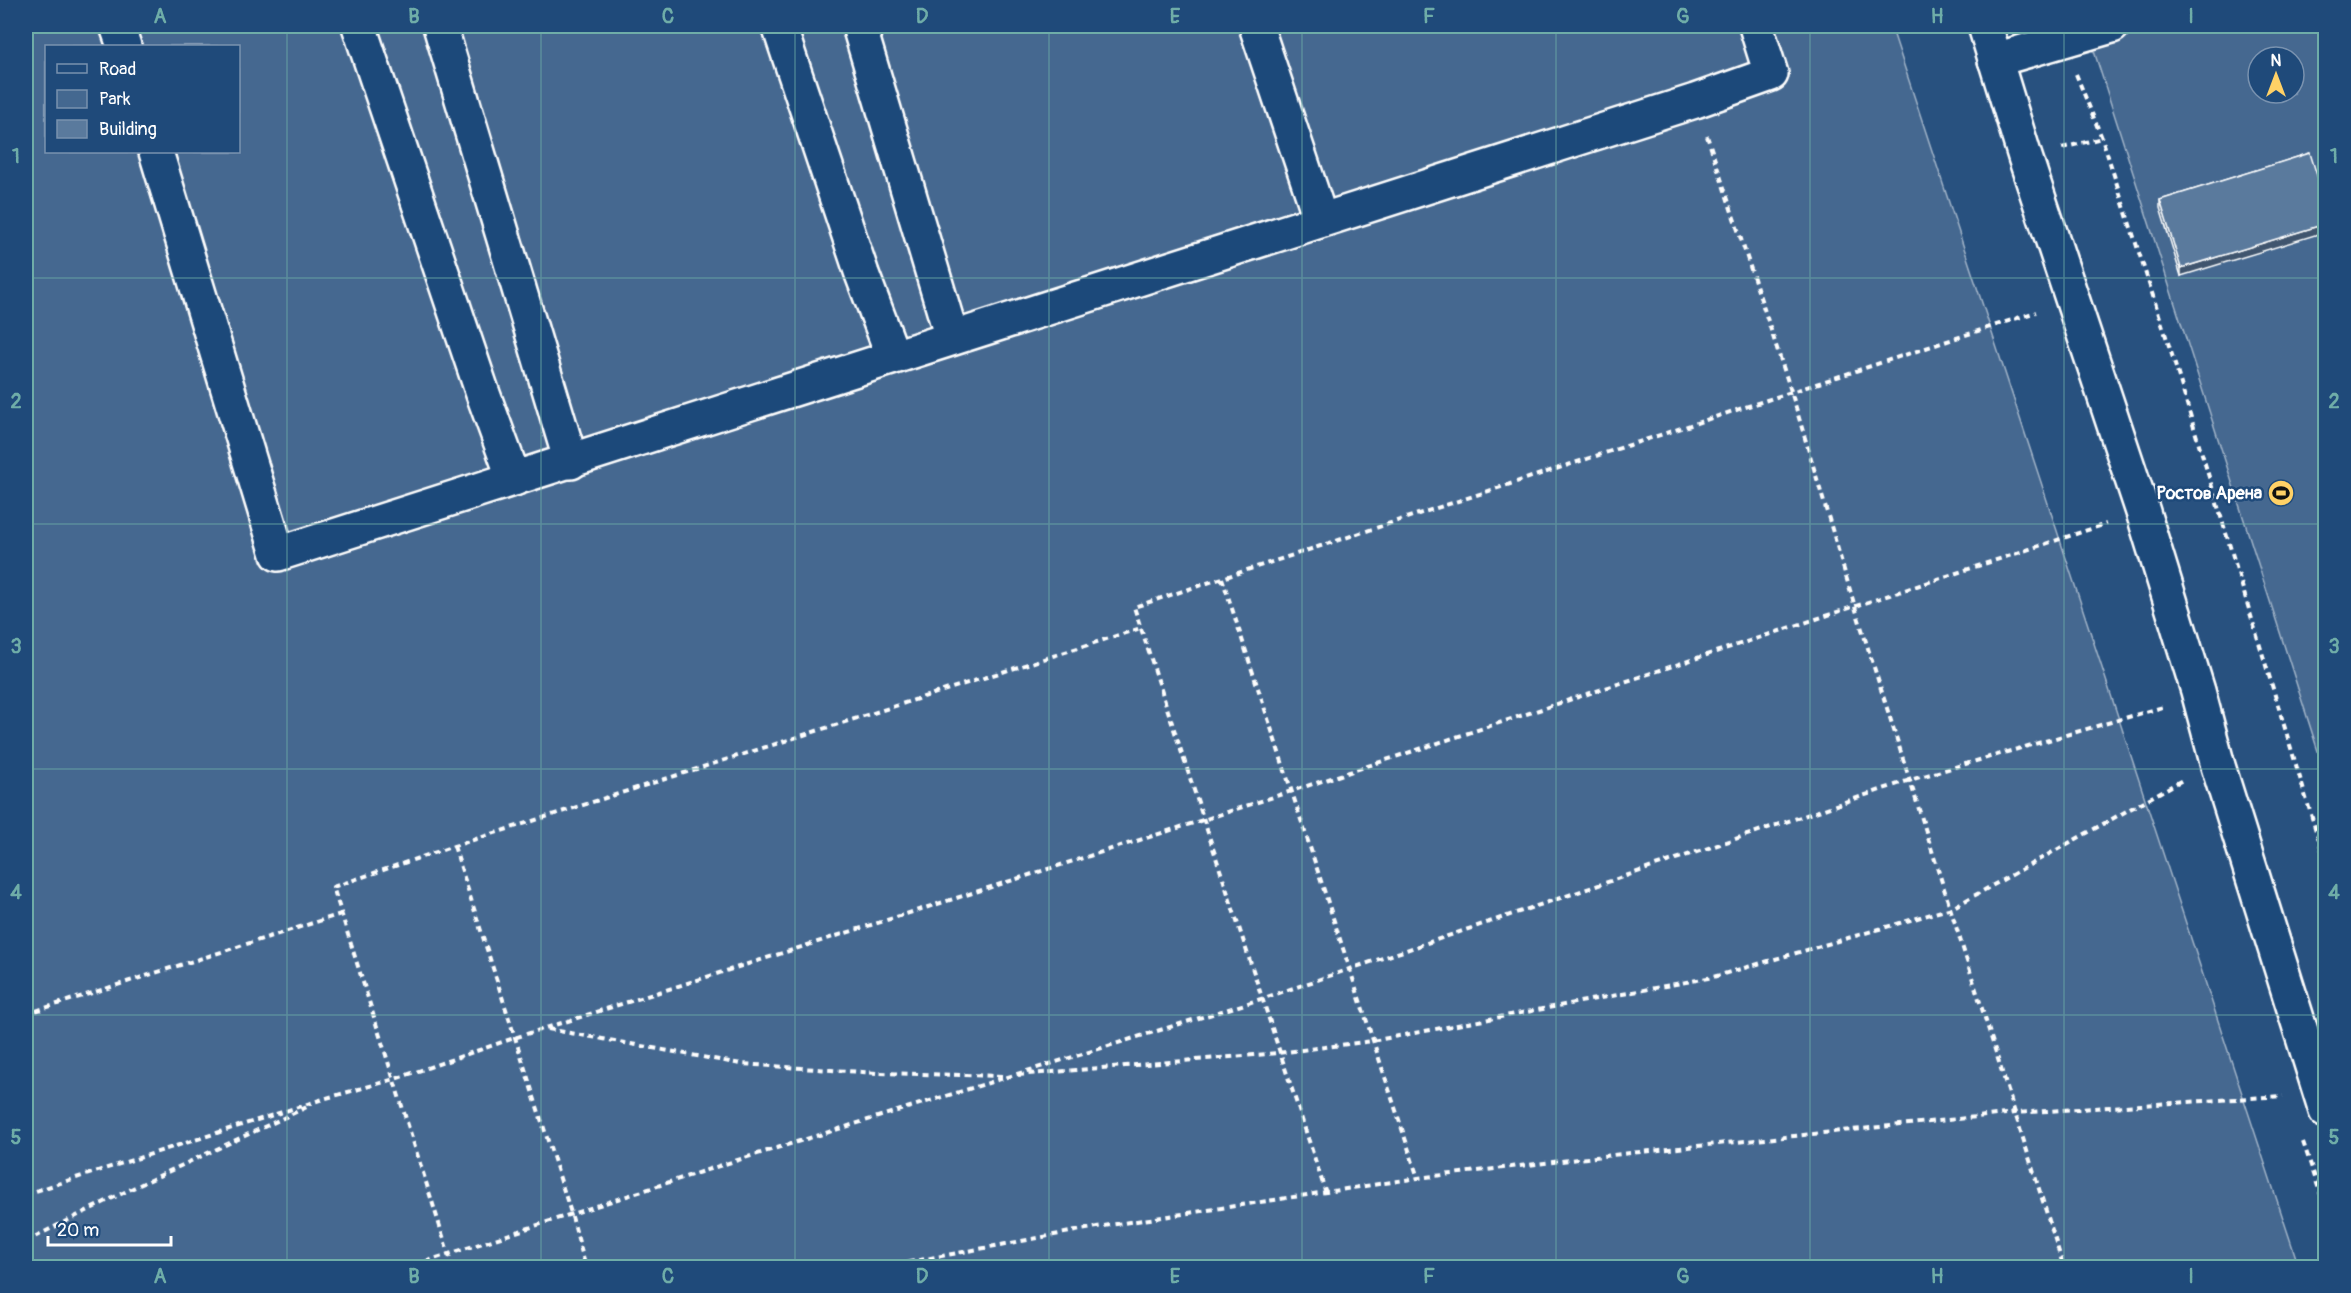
<svg xmlns="http://www.w3.org/2000/svg" width="2351" height="1293" font-family="Pangolin,sans-serif">
	<rect width="100%" height="100%" fill="#28517f"/>
	<filter id="ink" filterUnits="userSpaceOnUse"><feTurbulence type="fractalNoise" baseFrequency=".0167" numOctaves="2"/><feDisplacementMap in="SourceGraphic" scale="12" xChannelSelector="R" yChannelSelector="G"/><feConvolveMatrix kernelMatrix="1 2 1 2 8 2 1 2 1" color-interpolation-filters="sRGB"/></filter>
	<g filter="url(#ink)">
		<g fill="#446890" stroke="#a2b4c8" stroke-width="1.5" fill-rule="evenodd">
			<path d="M26,26H1891L2299,1267H26ZM46,46H238V152H46Z"/>
			<path d="M2086,26H2325V773ZM2258,57H2294V93H2258Z"/>
		</g>
		<g fill="none" stroke-linecap="round" stroke-linejoin="round">
			<defs>
				<g id="minor">
					<polyline points="117,26 124,46"/>
					<polyline points="359,26 483,394 514,479"/>
					<polyline points="440,26 571,462"/>
					<polyline points="779,26 862,274 893,356"/>
					<polyline points="859,26 952,338"/>
					<polyline points="1256,26 1321,220"/>
					<polyline points="1985,26 2025,157 2143,512 2198,691 2218,766 2326,1111"/>
					<polyline points="1995,60 2112,26"/>
					<polyline points="156,152 278,554 1695,101 1771,74 1756,26"/>
				</g>
			</defs>
			<use href="#minor" stroke="#fff" stroke-width="38"/>
			<g stroke="#fff" stroke-width="4" stroke-dasharray="6 4.5" stroke-linecap="butt">
				<polyline points="2076,74 2102,138 2173,358 2326,864"/>
				<polyline points="1707,136 1791,391 1855,607 2064,1268"/>
				<polyline points="2062,148 2102,138"/>
				<polyline points="1222,578 1418,1178"/>
				<polyline points="454,846 571,1213 586,1268"/>
				<polyline points="26,1014 341,914"/>
				<polyline points="548,1029 741,1064 877,1073 1005,1076"/>
				<polyline points="1018,1075 1278,1053 1372,1041 1713,977 1952,908 2184,779"/>
				<polyline points="2303,1142 2326,1210"/>
				<polyline points="1326,1193 1134,607 2036,312"/>
				<polyline points="26,1194 323,1099 395,1079 514,1038 1203,820 2106,524"/>
				<polyline points="26,1241 133,1188 309,1106"/>
				<polyline points="406,1268 725,1164 1261,999 1910,780 2163,707"/>
				<polyline points="453,1268 333,887 454,846 1141,628"/>
				<polyline points="877,1268 1097,1227 1418,1178 1621,1154 2015,1113 2283,1096"/>
			</g>
			<use href="#minor" stroke="#1f4a7a" stroke-width="33"/>
		</g>
		<g fill="#4d6987" stroke="#fff" stroke-width="1.5">
			<polygon points="2319,26 2325,26 2325,47"/>
			<polygon points="2310,153 2181,276 2160,208 2160,200"/>
		</g>
		<polygon fill="#3f556e" stroke="#fff" stroke-width="1.5" points="2325,224 2325,232 2181,276 2181,268"/>
		<polygon fill="#5a7a9d" stroke="#fff" stroke-width="1.5" points="2310,153 2325,201 2325,224 2181,268 2160,200"/>
	</g>
	<path fill="none" stroke="#6fada8" stroke-width="1.5" stroke-opacity="0.55" d="M287,26V1268M541,26V1268M795,26V1268M1049,26V1268M1302,26V1268M1556,26V1268M1810,26V1268M2064,26V1268M26,278H2326M26,524H2326M26,769H2326M26,1015H2326"/>
	<defs>
		<symbol id="stadium-disc" viewBox="-11 -11 22 22"><circle r="9.5" fill="#ffd166" stroke="#1f4a7a"/><path d="M0-5a6.5 5 0 1 0 0 10a6.5 5 0 1 0 0-10ZM-3.5-1.8h7v3.6h-7Z" fill="#111"/></symbol>
	</defs>
	<g fill-rule="evenodd">
		<use href="#stadium-disc" x="2266" y="478" width="30" height="30"/>
	</g>
	<g text-anchor="middle" stroke-width="5" stroke-linejoin="round" paint-order="stroke">
		<g font-size="18" font-weight="bold" fill="#fff" stroke="#1f4a7a" text-anchor="end">
			<text x="2262" y="499">Ростов Арена</text>
		</g>
	</g>
	<rect width="2351" height="1293" fill="none" stroke="#1f4a7a" stroke-width="66"/>
	<rect x="45" y="45" width="195" height="108" fill="#1f4a7a" stroke="#7992af" stroke-width="1.5"/>
	<rect x="57" y="64" width="30" height="9" fill="#1f4a7a" stroke="#7992af" stroke-width="1.5"/>
	<text x="99" y="75" font-size="18" fill="#ffffff">Road</text>
	<rect x="57" y="90" width="30" height="18" fill="#446890" stroke="#7992af" stroke-width="1.5"/>
	<text x="99" y="105" font-size="18" fill="#ffffff">Park</text>
	<rect x="57" y="120" width="30" height="18" fill="#5a7a9d" stroke="#7992af" stroke-width="1.5"/>
	<text x="99" y="135" font-size="18" fill="#ffffff">Building</text>
	<g transform="translate(2276 75)"><circle r="28" fill="#1f4a7a" stroke="#7992af" stroke-width="1.5"/>
	<path d="M0-4.5L10 22L0 15L-10 22Z" fill="#ffd166"/>
	<text y="-9" font-size="16" font-weight="bold" text-anchor="middle" fill="#ffffff">N</text>
	</g>
	<path d="M48 1236v9h123v-9" fill="none" stroke="#ffffff" stroke-width="3"/>
	<text x="57" y="1236" font-size="18" fill="#ffffff" stroke="#1f4a7a" stroke-width="4.5" paint-order="stroke">20 m</text>
	<rect x="33" y="33" width="2285" height="1227" fill="none" stroke="#6fada8" stroke-width="2"/>
	<g font-size="20" text-anchor="middle" font-weight="bold" fill="#6fada8">
		<text x="160" y="23">A</text>
		<text x="414" y="23">B</text>
		<text x="668" y="23">C</text>
		<text x="922" y="23">D</text>
		<text x="1175" y="23">E</text>
		<text x="1429" y="23">F</text>
		<text x="1683" y="23">G</text>
		<text x="1937" y="23">H</text>
		<text x="2191" y="23">I</text>
		<text x="16" y="163">1</text>
		<text x="2334" y="163">1</text>
		<text x="16" y="408">2</text>
		<text x="2334" y="408">2</text>
		<text x="16" y="653">3</text>
		<text x="2334" y="653">3</text>
		<text x="16" y="899">4</text>
		<text x="2334" y="899">4</text>
		<text x="16" y="1144">5</text>
		<text x="2334" y="1144">5</text>
		<text x="160" y="1283">A</text>
		<text x="414" y="1283">B</text>
		<text x="668" y="1283">C</text>
		<text x="922" y="1283">D</text>
		<text x="1175" y="1283">E</text>
		<text x="1429" y="1283">F</text>
		<text x="1683" y="1283">G</text>
		<text x="1937" y="1283">H</text>
		<text x="2191" y="1283">I</text>
	</g>
</svg>
